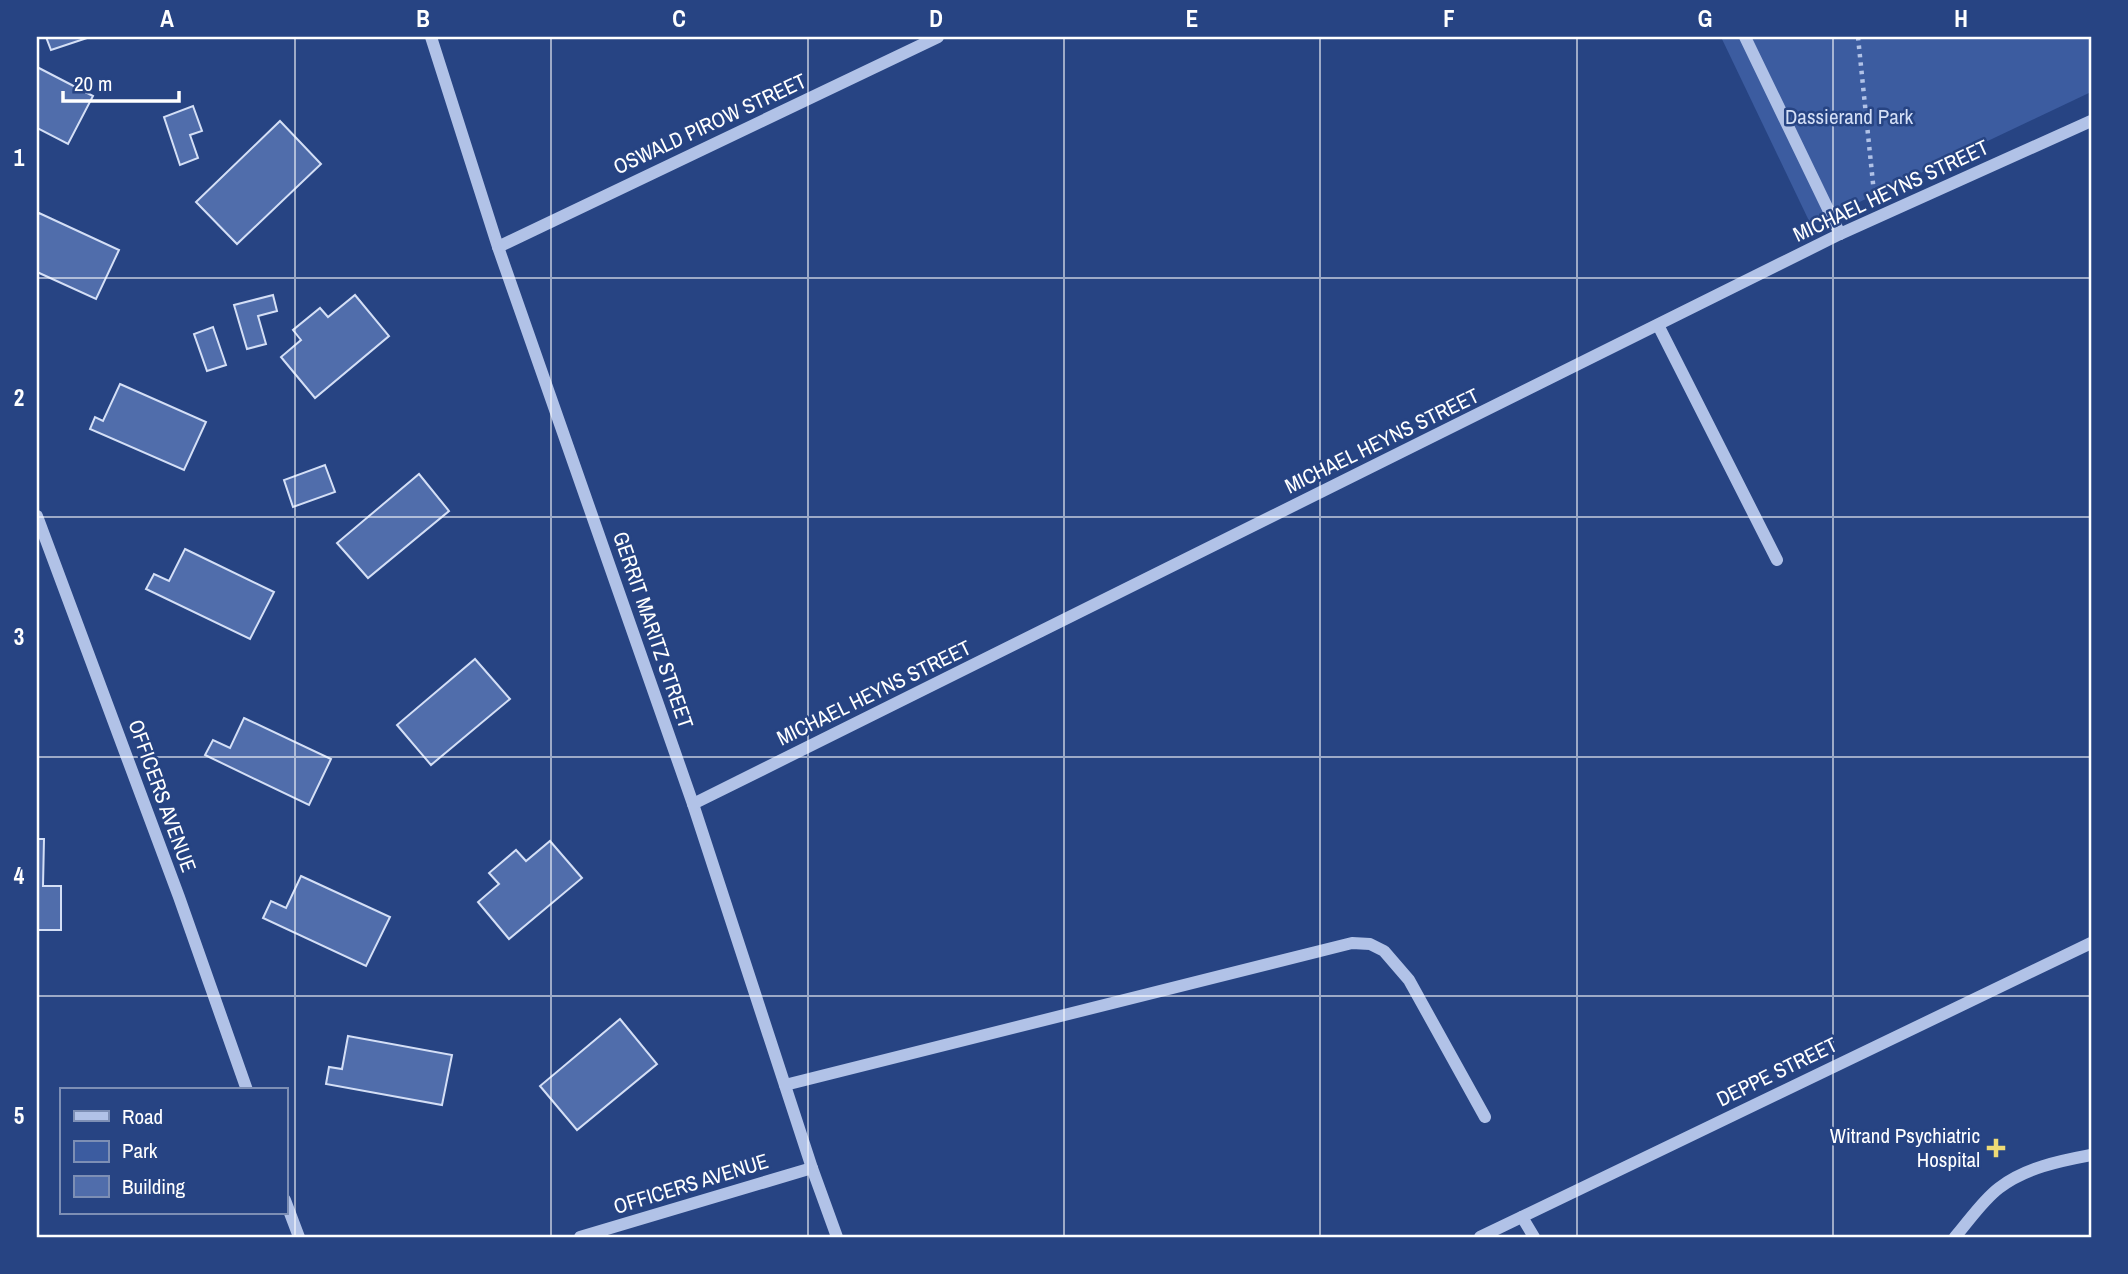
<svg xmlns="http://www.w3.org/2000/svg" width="2128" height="1274" font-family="'Archivo Narrow',sans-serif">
	<rect width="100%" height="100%" fill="#274483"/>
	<polygon fill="#3c5ca0" points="1721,37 2091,37 2091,92 1811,225"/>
	<g fill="#506dab" stroke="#d4dff6" stroke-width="2">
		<polygon points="46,37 90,37 51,50"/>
		<polygon points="37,67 93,96 68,144 37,128"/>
		<polygon points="193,106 202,131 190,135 198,158 180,165 164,117"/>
		<polygon points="280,121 321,164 237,244 196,202"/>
		<polygon points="39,213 119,250 96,299 37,272 37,217"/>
		<polygon points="273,295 277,311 258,316 266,344 247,349 234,305"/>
		<polygon points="355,295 389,336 315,398 281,357 301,340 293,330 320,308 328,317"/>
		<polygon points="213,327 226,365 207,371 194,334"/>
		<polygon points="120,384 206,422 184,470 90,429 95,417 103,421"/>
		<polygon points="325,465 335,492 293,507 284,480"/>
		<polygon points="419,474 449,511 368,578 337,543"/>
		<polygon points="185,549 274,592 250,639 146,589 154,574 169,581"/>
		<polygon points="475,659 510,699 431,765 397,725"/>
		<polygon points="244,718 331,759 309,805 205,755 213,740 230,748"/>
		<polygon points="37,839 44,839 43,886 61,886 61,930 37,930"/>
		<polygon points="550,841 582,878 509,939 478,902 499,884 489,873 516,850 526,861"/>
		<polygon points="301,876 390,917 366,966 263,918 271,901 286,908"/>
		<polygon points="620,1019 657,1064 577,1130 540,1086"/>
		<polygon points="348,1036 452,1055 442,1105 326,1084 329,1067 342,1069"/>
	</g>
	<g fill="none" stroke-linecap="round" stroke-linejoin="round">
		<polyline stroke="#b1c2e7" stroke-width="4.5" stroke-dasharray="3.5 5" stroke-linecap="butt" points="1858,37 1874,193"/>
		<g stroke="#b1c2e7" stroke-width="12">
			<polyline points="431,37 498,247 693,804 812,1168 837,1237"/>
			<polyline points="1745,37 1840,234"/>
			<polyline points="498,247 938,37"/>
			<polyline points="1658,325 1777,560"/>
			<polyline points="37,516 179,897 247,1090"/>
			<polyline points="693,804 1840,234 2091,121"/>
			<polyline points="785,1085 1352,943 1370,944 1384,951 1409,980 1485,1117"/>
			<polyline points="285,1200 299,1237"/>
			<polyline points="1522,1217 1534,1237"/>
			<polyline points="580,1237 812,1168"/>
			<polyline points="1480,1237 2091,943"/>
			<path d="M1955,1237C1969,1221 1982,1201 1999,1188C2025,1168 2059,1161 2091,1155"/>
		</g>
	</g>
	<path fill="none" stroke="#fff" stroke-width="2" stroke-opacity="0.55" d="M295,37V1237M551,37V1237M808,37V1237M1064,37V1237M1320,37V1237M1577,37V1237M1833,37V1237M37,278H2091M37,517H2091M37,757H2091M37,996H2091"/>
	<path fill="#efdb76" stroke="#274483" stroke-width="2.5" d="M1992.5 1137.5h7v7h7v7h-7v7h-7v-7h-7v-7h7z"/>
	<g text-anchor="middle" stroke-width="5" stroke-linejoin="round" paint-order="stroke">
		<g font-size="21" fill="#d4dff6" stroke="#274483">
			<text x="1849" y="124">Dassierand Park</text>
		</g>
		<g font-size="21" fill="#fff" stroke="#274483">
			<text transform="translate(710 124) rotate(-25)" y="7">OSWALD PIROW STREET</text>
			<text transform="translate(1891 191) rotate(-25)" y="7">MICHAEL HEYNS STREET</text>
			<text transform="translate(1382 441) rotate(-26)" y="7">MICHAEL HEYNS STREET</text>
			<text transform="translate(653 630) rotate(71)" y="7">GERRIT MARITZ STREET</text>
			<text transform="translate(874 693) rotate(-26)" y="7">MICHAEL HEYNS STREET</text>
			<text transform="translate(162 796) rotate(70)" y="7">OFFICERS AVENUE</text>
			<text transform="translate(1777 1072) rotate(-26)" y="7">DEPPE STREET</text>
			<text transform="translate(691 1184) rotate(-17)" y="7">OFFICERS AVENUE</text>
		</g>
		<g font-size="21" fill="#fff" stroke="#274483" text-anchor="end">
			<text x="1980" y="1143">Witrand Psychiatric<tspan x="1980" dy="24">Hospital</tspan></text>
		</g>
	</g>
	<rect width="2128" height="1274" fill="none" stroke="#274483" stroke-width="77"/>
	<rect x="60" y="1088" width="228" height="126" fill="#274483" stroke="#7d8fb5" stroke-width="2"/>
	<rect x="74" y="1111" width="35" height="10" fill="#b1c2e7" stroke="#7d8fb5" stroke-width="2"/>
	<text x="122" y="1124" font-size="21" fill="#ffffff">Road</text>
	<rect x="74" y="1141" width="35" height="21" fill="#3c5ca0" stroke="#7d8fb5" stroke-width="2"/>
	<text x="122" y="1158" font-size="21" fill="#ffffff">Park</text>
	<rect x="74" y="1176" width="35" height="21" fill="#506dab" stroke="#7d8fb5" stroke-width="2"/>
	<text x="122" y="1194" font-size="21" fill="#ffffff">Building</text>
	<path d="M63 91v10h116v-10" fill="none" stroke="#ffffff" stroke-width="3.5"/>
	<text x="74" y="91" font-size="21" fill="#ffffff" stroke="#274483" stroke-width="5" paint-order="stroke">20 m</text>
	<rect x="38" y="38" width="2052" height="1198" fill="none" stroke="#fff" stroke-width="2.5"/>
	<g font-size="23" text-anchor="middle" font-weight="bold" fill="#fff">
		<text x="167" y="27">A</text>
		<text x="423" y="27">B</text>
		<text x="679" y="27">C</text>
		<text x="936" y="27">D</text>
		<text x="1192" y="27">E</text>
		<text x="1449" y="27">F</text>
		<text x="1705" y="27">G</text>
		<text x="1961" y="27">H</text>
		<text x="19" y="166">1</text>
		<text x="19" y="406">2</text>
		<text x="19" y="645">3</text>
		<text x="19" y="884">4</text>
		<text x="19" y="1124">5</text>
	</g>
</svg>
